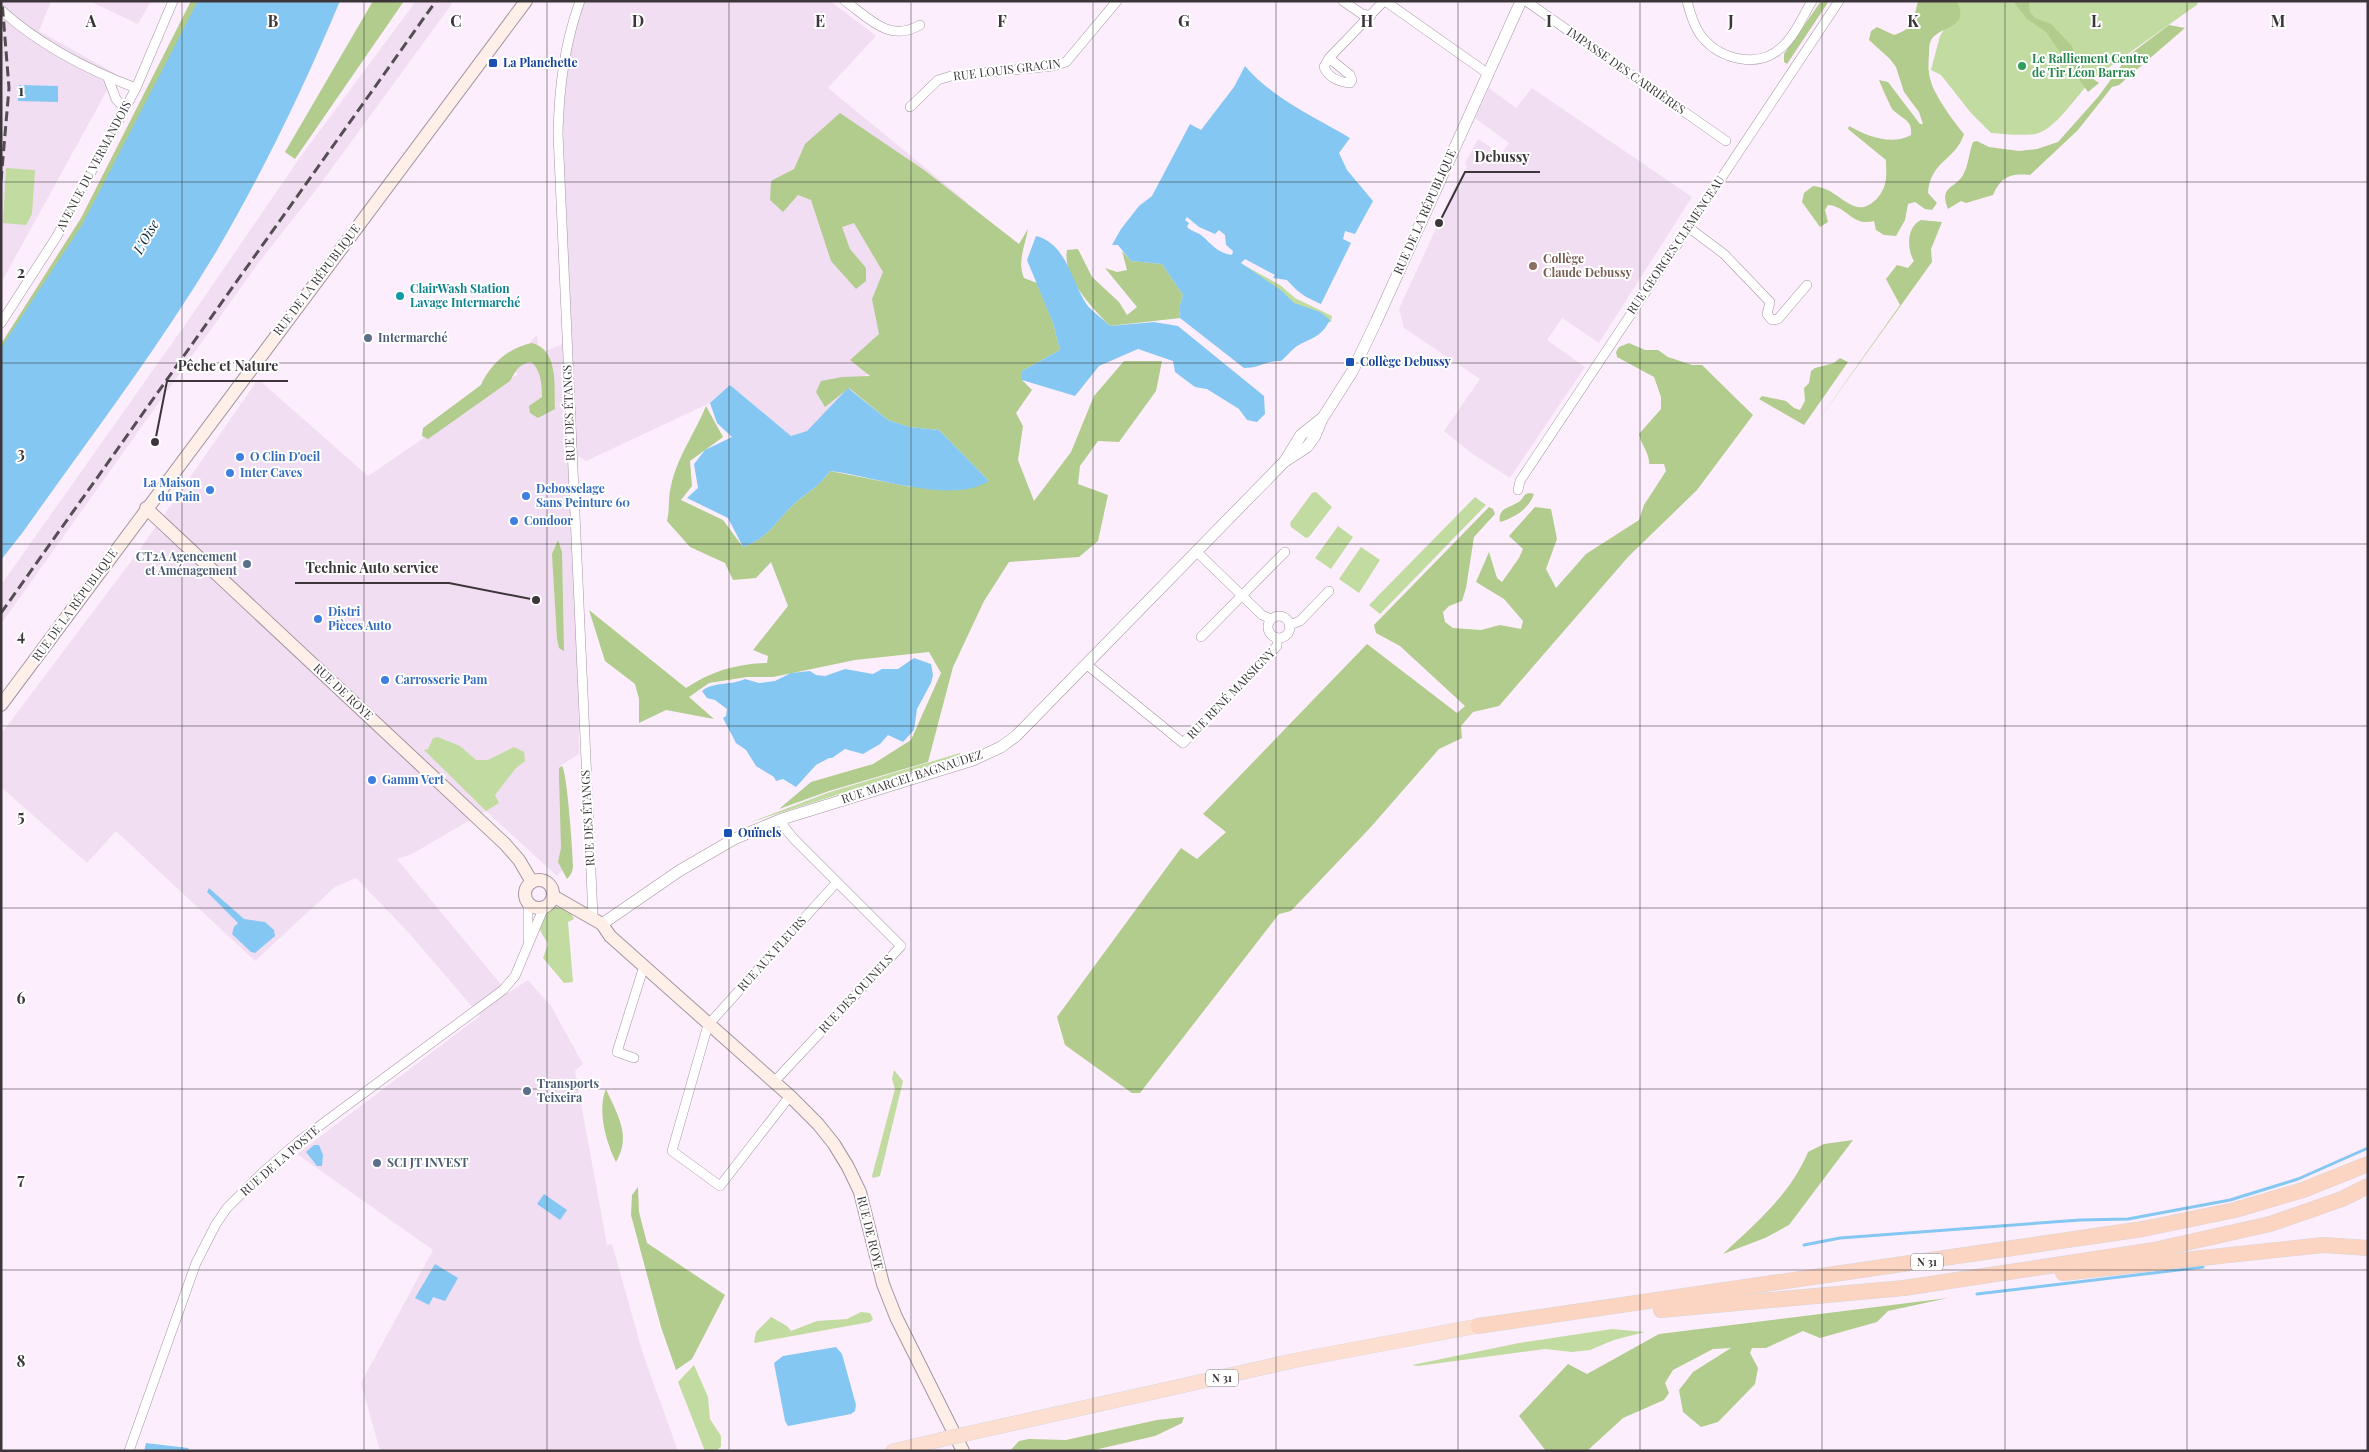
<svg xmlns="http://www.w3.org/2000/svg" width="2369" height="1452" font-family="'Playfair Display',serif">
	<rect width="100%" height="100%" fill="#fdeefd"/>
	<g fill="#f2def2">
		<polygon points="1,1 51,1 39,31 116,74 1,283"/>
		<polygon points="89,1 151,1 138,24"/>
		<polygon points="416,1 454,1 316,190 259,262 1,624 1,585 194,312 301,156"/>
		<polygon points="584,1 830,1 876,36 828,88 967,202 884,305 871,370 797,441 730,385 710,403 586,461 577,455 579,754 560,766 564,868 557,876 486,811 410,855 397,859 508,993 528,980 551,1006 583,1064 575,1071 607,1245 612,1244 643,1354 678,1451 380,1451 361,1383 433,1250 297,1154 480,1016 409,933 356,878 335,887 255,961 116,831 87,863 1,787 1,734 141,548 258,379 368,476 518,374 508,366 537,335 539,354 572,340 561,125 570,47"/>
		<polygon points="1489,88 1516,108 1532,88 1692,197 1599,343 1562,318 1547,340 1585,367 1510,478 1470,452 1444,431 1480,379 1404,328 1399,309 1458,180 1461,178 1467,167 1465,163 1478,139 1501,154 1509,143 1475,118"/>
	</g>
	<g fill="#c2dba1">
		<path d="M1951,1H2196L2198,4L2094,78C2079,92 2055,131 2035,134C2021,136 2005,134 1991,133L1971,113L1941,75L1931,70L1940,36L1958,7Z"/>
		<polygon points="6,168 35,170 32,214 26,225 3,223"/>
		<polygon points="1240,263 1280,285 1295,298 1332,316 1331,322 1325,322 1291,304"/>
		<polygon points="1316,492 1332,507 1309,537 1306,538 1291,527 1290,523 1312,493"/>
		<polygon points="1475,497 1486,505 1380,614 1369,605"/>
		<polygon points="1338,526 1353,537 1331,569 1315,558"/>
		<polygon points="1361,547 1380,560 1359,593 1339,579"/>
		<polygon points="438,737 460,746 476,760 488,760 514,747 524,752 525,761 516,768 495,795 499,803 486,811 424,750 428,749 433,738"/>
		<polygon points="960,753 961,756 748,823 830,792"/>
		<path d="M557,907L571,913L574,919L568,922L573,982L564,983L543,958L548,944C546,939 540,933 540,928C538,918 548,908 557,907Z"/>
		<polygon points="894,1070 903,1081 880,1176 873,1178 872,1176 895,1089 892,1079"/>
		<polygon points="861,1312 870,1313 873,1319 870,1322 754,1343 756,1332 771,1317 787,1326 791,1331 817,1321 847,1319"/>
		<polygon points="1612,1329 1645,1332 1614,1340 1590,1350 1572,1352 1545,1349 1418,1366 1412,1365 1519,1343"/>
		<polygon points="694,1365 708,1397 710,1419 721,1436 721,1447 715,1451 705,1451 678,1382"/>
	</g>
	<g fill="#b1cc8c">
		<polygon points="191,1 201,1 92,218 1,355 1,344 81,218"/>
		<polygon points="373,1 404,1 295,159 285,152"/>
		<polygon points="1821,1 1829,1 1787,64 1784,62 1784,54"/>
		<path d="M1918,1H1957C1970,29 1941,25 1931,40C1929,44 1929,50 1929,55C1928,64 1928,73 1931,82C1935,96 1954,122 1964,134C1956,160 1930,161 1928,193L1937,203L1932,210L1925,209L1915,202L1908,204L1905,220L1896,236L1884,235L1876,230L1874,221C1852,227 1847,206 1828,205L1825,210L1828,222L1820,227L1802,202L1804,193L1813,186C1832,188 1838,199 1854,206C1868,212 1882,196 1885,184C1887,178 1886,167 1886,160L1848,129L1849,126C1867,136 1891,146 1911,135C1913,120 1902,119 1893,110C1891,108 1881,85 1879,80L1888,82L1920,124H1923L1919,112L1904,92L1896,67L1890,59L1869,40L1871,31L1877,27L1894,35C1915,28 1913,20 1918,1Z"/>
		<polygon points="2013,1 2029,1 2030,12 2035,18 2051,24 2071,45 2075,54 2081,58 2086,74 2099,83 2088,92 2046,32 2026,18"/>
		<path d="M2169,25L2185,28L2119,85L2112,87L2078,130L2030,175C2010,173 2001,177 1993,195L1966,203L1961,201L1948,209C1938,185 1957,189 1964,173C1969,163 1969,152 1973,142L1977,141L1989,147L2019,151L2037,149L2058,142L2098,97L2129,55Z"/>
		<path d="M840,113L924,170L1019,244L1028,229C1025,246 1017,262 1024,278L1037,283L1053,323L1060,350L1022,371V380L1032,390L1016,413L1023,426L1018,460L1034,501L1071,452L1094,396L1124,361H1162L1156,391L1119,442L1098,441L1080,466L1078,484L1108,495L1098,541L1079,557L1009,562L984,601L953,667L928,762L829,791L779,809L811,782L873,764L911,740L941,673L929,652L855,660L773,677H747L709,683L689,697L714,719L666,710L639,723V699L635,684L605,661L589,610L686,688C712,671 736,664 767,663L768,656L753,650L788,606L771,562L756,578L733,580L725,563L690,547L667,521C670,508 668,497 671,486C677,457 695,433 706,406L723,437L690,461L692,486L681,500L723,520L743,547C769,538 774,523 793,505C807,492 819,487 830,471L911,487L989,481L939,430L909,427L888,420L849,388L825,407L816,392L821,381L842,377L870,376L850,360L879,334L872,299L883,272L854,223L842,227L850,249L866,268V281L856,289L831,261L811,200L798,195L783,212L770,200L771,181L794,169L805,144Z"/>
		<path d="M1921,220L1942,222L1931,249L1932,262L1813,428L1900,305L1886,279L1897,265L1908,268L1914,261C1907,250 1906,227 1921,220Z"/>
		<path d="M1078,249L1092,277L1119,302L1127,315L1137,307L1105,268L1117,272L1127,270L1122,251L1131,261L1162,264L1183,295L1179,309L1180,318L1110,326C1092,308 1062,276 1067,250Z"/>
		<path d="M532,343C559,350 554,387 555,409L538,418L530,413L529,406L542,397C542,386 541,369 531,362C518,364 516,371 510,381L428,439L422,436L423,428L481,385C490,364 510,347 532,343Z"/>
		<path d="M1629,343L1645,350H1658L1668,357L1692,365H1702L1753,415L1697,490L1628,557L1499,706L1473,712L1461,726L1462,738L1439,749L1370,828L1291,911L1279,914L1140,1093H1132L1065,1045L1057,1017L1181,848L1197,859L1226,832L1203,814L1367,644L1457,713L1465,706L1400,646L1376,633L1374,625L1489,507L1493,509L1495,514L1474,537L1466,588L1462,601L1449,606L1443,612L1445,622L1453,628L1481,630L1500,625L1521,629L1523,621L1504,599L1476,582L1489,552L1497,578L1502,582L1519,558L1523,549L1509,536L1535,507L1551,509L1557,539L1546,569L1556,588L1586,554L1639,520L1644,505L1666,471L1664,464H1649C1650,454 1641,445 1639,434L1661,409V397L1654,377L1617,357L1616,352L1619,347Z"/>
		<polygon points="1840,358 1848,362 1804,425 1759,399 1762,396 1786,401 1794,408 1800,410 1805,401 1804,388 1809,383 1811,371 1815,368 1834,363"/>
		<path d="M1530,493L1534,494C1529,509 1514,518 1500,522C1497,506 1513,508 1521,500C1525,496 1523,494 1530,493Z"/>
		<polygon points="558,540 562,552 564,651 559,648 557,639 552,554"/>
		<path d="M562,766C567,771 573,853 573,865C573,871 571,875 567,879L558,862L561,848L559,777V768Z"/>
		<path d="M606,1089C617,1114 632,1136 616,1162C606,1142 597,1110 606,1089Z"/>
		<path d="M1853,1140L1789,1225L1765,1238L1723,1254C1756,1223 1790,1195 1808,1152L1824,1144Z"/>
		<polygon points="638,1187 639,1212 647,1243 725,1295 692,1359 676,1370 661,1327 631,1215 632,1195"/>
		<polygon points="1948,1298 1888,1311 1877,1322 1820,1338 1803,1331 1766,1348 1752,1348 1750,1353 1758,1368 1755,1384 1718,1422 1701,1427 1683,1412 1679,1390 1693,1372 1731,1348 1713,1349 1673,1370 1665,1383 1669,1393 1664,1400 1623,1418 1587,1451 1546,1451 1519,1416 1568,1364 1587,1374 1659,1334"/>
		<polygon points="1184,1417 1182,1423 1155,1436 1090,1451 1010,1451 1019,1441 1029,1439 1066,1440 1157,1420"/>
	</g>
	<g fill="#84c7f2" fill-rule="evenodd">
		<path d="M198,1H340C304,87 263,172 216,252C158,349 88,440 23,532L1,560V348L82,225Z"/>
		<path d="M1245,66C1272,98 1315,117 1350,138L1339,153L1347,170L1373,201L1355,234L1345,231L1343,239L1351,243L1321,304C1302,295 1301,295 1287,280L1273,278L1275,275L1245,259L1241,263L1282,291L1294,303L1320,312L1330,320C1322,336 1314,337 1299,345C1293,348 1287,356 1281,361C1263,361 1261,368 1244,368L1180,318L1179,309L1183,295L1162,264L1131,261L1118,245H1112L1121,229L1139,206L1152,196L1190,124L1201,130L1234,87ZM1187,217L1199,227L1215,234L1219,230L1225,235L1226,245L1233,251L1232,255C1217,253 1212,244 1201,235C1197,232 1191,231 1187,227L1189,223L1185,220Z"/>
		<polygon points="19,85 58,86 58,102 18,101"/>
		<path d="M1036,236C1067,244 1071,281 1087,305C1093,312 1103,319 1110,326L1154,322L1178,326L1264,396L1265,414L1257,422L1247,420L1239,409L1207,389L1195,387L1175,372L1173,361L1138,349L1099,366L1075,396L1022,380V371L1060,350L1053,323L1027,260Z"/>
		<path d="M730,385L791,436L807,431L848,388L888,420L909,427L939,430L989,481C952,505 873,476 830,471C818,488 807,492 793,505C774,523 769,538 743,547L728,518L687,498L698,488L694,464L705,450L732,437L717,423L710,403Z"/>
		<path d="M914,658L931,664L933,675L931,683L917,709L914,730L903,742L888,735L880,744L863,754L845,749L832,758H829L816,765L796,787L783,779L776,781L774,777L756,766L746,750L736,743L723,718L726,716L727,709L715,700L707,698L702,691C711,682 734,685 745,679L759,683L775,681L791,673L810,671L816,675L825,676L845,669L873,674L882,669H898Z"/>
		<polygon points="209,888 244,919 265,922 274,930 275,936 255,953 251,952 232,934 234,927 238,923 207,892"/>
		<polygon points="314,1145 319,1145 323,1155 322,1166 317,1166 306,1152"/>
		<polygon points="544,1194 567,1210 560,1220 537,1204"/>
		<polygon points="435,1264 458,1278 445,1301 433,1297 429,1305 415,1298"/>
		<polygon points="836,1347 842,1354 856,1405 855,1411 851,1414 788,1426 785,1421 774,1363 783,1356"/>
		<polygon points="146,1443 188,1448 190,1451 144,1451"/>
	</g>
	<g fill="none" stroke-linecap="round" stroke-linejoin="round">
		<g stroke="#84c7f2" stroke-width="3">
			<polyline points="1804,1245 1840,1238 2080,1220 2128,1219 2230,1200 2298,1179 2368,1148"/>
			<polyline points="1977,1294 2203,1267"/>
		</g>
		<defs>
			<g id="minor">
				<path d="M580,1C564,45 559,88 558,134L593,917"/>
				<path d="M845,1C869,18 889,43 920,25"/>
				<polyline points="1343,1 1362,14 1371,16"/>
				<polyline points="1385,1 1487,73"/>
				<polyline points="1526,1 1726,141"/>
				<path d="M1687,1C1690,13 1694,27 1702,37C1721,60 1759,69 1782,47C1795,36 1803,15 1812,1"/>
				<path d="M1,10C40,45 88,70 136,88"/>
				<path d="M1329,58L1350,75L1352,80L1350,83C1339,82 1328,77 1324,67L1329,58L1384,1"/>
				<polyline points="108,78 116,99 125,109"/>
				<polyline points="910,107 938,80 951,76 1053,66 1066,62 1117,1"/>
				<polyline points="1688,227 1724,254 1770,302 1767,314 1772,320 1778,319 1807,285"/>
				<polyline points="1,323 57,236 136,88 173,1"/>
				<polyline points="1518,490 1520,481 1839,1"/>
				<polyline points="1196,551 1262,615 1271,619"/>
				<circle cx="1279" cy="627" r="11"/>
				<polyline points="1289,625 1300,621 1329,591"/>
				<polyline points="1201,637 1285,552"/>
				<polyline points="1086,664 1183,743 1277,646 1277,638"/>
				<polyline points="528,939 528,902"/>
				<polyline points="634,1058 617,1052 644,966"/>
				<polyline points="774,1082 901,946 794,839 784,827 782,819"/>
				<polyline points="790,1096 720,1186 672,1151 708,1025 836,883"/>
				<polyline points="129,1451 196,1263 216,1224 227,1208 262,1173 299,1141 503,990 515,976 544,907"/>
			</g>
			<g id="tertiary">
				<polyline points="1285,461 1301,435 1321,419"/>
				<polyline points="602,924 679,871 734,839 782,819 973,760 1001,747 1016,736 1284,462 1307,447 1315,436 1322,419 1352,372 1376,322 1521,1"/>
			</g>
			<g id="secondary">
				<polyline points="146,508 505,844 519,860 532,882"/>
				<polyline points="1,705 526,1"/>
				<circle cx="539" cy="894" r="14"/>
				<polyline points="553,896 602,924 610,936 790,1096 818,1124 834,1144 848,1167 860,1192 883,1284 896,1317 963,1451"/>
			</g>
			<g id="primary">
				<polyline points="966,1434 1297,1360 1478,1326"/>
				<polyline points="893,1451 944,1439"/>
			</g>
			<g id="trunk">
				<polyline points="2063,1273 2323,1245 2368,1248"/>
				<polyline points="1661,1310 1904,1288 2154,1250 2270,1224 2342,1199 2368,1186"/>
				<polyline points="1478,1326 2143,1229 2235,1210 2303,1190 2368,1164"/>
			</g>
		</defs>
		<use href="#minor" stroke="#a395a2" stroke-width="10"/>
		<use href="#tertiary" stroke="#a395a2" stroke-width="12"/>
		<use href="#secondary" stroke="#a395a2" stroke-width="14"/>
		<use href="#primary" stroke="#d8d7d8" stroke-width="15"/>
		<use href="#trunk" stroke="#d8d7d8" stroke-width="16"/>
		<use href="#minor" stroke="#fff" stroke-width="9"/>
		<use href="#tertiary" stroke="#fff" stroke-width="11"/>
		<use href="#secondary" stroke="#feefe8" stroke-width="12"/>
		<use href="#primary" stroke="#fcdfd1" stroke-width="14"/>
		<use href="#trunk" stroke="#fbd4c2" stroke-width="15"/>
		<g stroke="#544d53" stroke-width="3" stroke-dasharray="10 5" stroke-linecap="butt">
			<polyline points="1,181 9,88 2,1"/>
			<polyline points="1,613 436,1"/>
		</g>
		<defs>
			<polyline id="primary-bridge" points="944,1439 966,1434"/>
		</defs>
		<use href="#primary-bridge" stroke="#d8d7d8" stroke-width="15" stroke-linecap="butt"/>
		<use href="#primary-bridge" stroke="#fcdfd1" stroke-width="14"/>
	</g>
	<path fill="none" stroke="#3c363b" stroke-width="1" stroke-opacity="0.55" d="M182,1V1451M364,1V1451M547,1V1451M729,1V1451M911,1V1451M1093,1V1451M1276,1V1451M1458,1V1451M1640,1V1451M1822,1V1451M2005,1V1451M2187,1V1451M1,182H2368M1,363H2368M1,544H2368M1,726H2368M1,908H2368M1,1089H2368M1,1270H2368"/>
	<g fill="#1a4fb4" stroke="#fff" stroke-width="2">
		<rect x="488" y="58" width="10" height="10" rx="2.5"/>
		<rect x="1345" y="357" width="10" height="10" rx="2.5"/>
		<rect x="723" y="828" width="10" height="10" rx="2.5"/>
	</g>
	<circle fill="#2e9e5b" stroke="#fff" stroke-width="2" cx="2022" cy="66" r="5"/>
	<circle fill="#8d6e63" stroke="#fff" stroke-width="2" cx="1533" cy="266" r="5"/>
	<circle fill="#0f9aa8" stroke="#fff" stroke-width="2" cx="400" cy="296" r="5"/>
	<g fill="#5c6f8a" stroke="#fff" stroke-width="2">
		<circle cx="368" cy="338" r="5"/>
		<circle cx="247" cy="564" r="5"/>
		<circle cx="527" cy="1091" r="5"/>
		<circle cx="377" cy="1163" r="5"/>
	</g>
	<g fill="#3f7fe0" stroke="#fff" stroke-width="2">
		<circle cx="240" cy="457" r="5"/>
		<circle cx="230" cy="473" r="5"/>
		<circle cx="210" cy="490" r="5"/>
		<circle cx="526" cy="496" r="5"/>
		<circle cx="514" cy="521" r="5"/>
		<circle cx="318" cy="619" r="5"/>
		<circle cx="385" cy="680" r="5"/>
		<circle cx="372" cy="780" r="5"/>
	</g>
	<g text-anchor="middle" stroke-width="4" stroke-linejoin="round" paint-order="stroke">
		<g fill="#fff" stroke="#767276" stroke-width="1">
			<rect x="1911" y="1253.5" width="32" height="17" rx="4"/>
			<rect x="1206" y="1369.5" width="32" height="17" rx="4"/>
		</g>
		<g font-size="11" font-weight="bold" fill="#3c363b">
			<text x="1927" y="1266">N 31</text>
			<text x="1222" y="1382">N 31</text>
		</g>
		<g font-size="12" font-weight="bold" fill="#27864d" stroke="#fff" text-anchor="start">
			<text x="2032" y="63">Le Ralliement Centre<tspan x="2032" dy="14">de Tir Léon Barras</tspan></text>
		</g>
		<g font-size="12" font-weight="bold" fill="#164399" stroke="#fff" text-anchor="start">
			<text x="503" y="67">La Planchette</text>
			<text x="1360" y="366">Collège Debussy</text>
			<text x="738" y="837">Ouïnels</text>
		</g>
		<g font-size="12" fill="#3c363b" stroke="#fff">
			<text transform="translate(1007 70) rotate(-7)" y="4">RUE LOUIS GRACIN</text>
			<text transform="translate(1626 71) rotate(35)" y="4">IMPASSE DES CARRIÈRES</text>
			<text transform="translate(94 166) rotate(-62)" y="4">AVENUE DU VERMANDOIS</text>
			<text transform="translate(1425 212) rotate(-66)" y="4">RUE DE LA RÉPUBLIQUE</text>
			<text transform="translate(1676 245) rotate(-56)" y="4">RUE GEORGES CLEMENCEAU</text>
			<text transform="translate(317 280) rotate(-53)" y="4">RUE DE LA RÉPUBLIQUE</text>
			<text transform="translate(569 413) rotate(-92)" y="4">RUE DES ÉTANGS</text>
			<text transform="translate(75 605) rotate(-54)" y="4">RUE DE LA RÉPUBLIQUE</text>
			<text transform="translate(343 692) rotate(43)" y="4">RUE DE ROYE</text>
			<text transform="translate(1231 694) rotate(-46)" y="4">RUE RENÉ MARSIGNY</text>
			<text transform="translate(912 777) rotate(-18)" y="4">RUE MARCEL BAGNAUDEZ</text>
			<text transform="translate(588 818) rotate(-93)" y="4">RUE DES ÉTANGS</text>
			<text transform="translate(772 954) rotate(-48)" y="4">RUE AUX FLEURS</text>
			<text transform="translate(856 994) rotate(-47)" y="4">RUE DES OUINELS</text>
			<text transform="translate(280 1161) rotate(-41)" y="4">RUE DE LA POSTE</text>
			<text transform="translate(870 1233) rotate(76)" y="4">RUE DE ROYE</text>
		</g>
		<g font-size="12" font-weight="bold" fill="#785e54" stroke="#fff" text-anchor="start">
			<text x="1543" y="263">Collège<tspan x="1543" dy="14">Claude Debussy</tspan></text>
		</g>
		<g font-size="12" font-weight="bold" fill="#0d838f" stroke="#fff" text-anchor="start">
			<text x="410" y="293">ClairWash Station<tspan x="410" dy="14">Lavage Intermarché</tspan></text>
		</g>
		<g font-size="12" font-weight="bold" fill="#4e5e75" stroke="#fff" text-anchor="start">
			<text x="378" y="342">Intermarché</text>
			<text x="237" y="561" text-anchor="end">CT2A Agencement<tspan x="237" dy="14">et Aménagement</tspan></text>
			<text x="537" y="1088">Transports<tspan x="537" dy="14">Teixeira</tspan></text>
			<text x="387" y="1167">SCI JT INVEST</text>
		</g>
		<g font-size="12" font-weight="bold" fill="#366cbe" stroke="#fff" text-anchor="start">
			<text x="250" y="461">O Clin D'oeil</text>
			<text x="240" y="477">Inter Caves</text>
			<text x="200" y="487" text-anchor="end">La Maison<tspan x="200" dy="14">du Pain</tspan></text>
			<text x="536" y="493">Debosselage<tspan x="536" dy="14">Sans Peinture 60</tspan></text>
			<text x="524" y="525">Condoor</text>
			<text x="328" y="616">Distri<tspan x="328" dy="14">Pièces Auto</tspan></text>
			<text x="395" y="684">Carrosserie Pam</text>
			<text x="382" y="784">Gamm Vert</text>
		</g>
		<g font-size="14" font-style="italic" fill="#0e2d3e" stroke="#fff">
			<text transform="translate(146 237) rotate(-60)" y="5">L'Oise</text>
		</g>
	</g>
	<g font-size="16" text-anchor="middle" font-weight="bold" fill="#3c363b" stroke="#fff" stroke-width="4" stroke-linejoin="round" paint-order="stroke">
		<text x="91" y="27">A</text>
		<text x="273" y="27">B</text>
		<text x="456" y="27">C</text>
		<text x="638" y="27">D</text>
		<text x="820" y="27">E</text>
		<text x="1002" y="27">F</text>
		<text x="1184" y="27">G</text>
		<text x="1367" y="27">H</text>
		<text x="1549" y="27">I</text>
		<text x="1731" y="27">J</text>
		<text x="1913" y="27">K</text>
		<text x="2096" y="27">L</text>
		<text x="2278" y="27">M</text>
		<text x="21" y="96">1</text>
		<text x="21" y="278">2</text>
		<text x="21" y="459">3</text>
		<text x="21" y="641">4</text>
		<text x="21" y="822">5</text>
		<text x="21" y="1004">6</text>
		<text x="21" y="1185">7</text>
		<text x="21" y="1367">8</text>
	</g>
	<path fill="none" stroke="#3c363b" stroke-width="2" d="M1439 223L1465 172H1540M155 442L167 381H288M536 600L449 583H295"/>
	<g fill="#3c363b" stroke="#fff" stroke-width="2">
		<circle cx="1439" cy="223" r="5"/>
		<circle cx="155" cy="442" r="5"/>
		<circle cx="536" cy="600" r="5"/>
	</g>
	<g font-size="14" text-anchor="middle" font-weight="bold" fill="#3c363b" stroke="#fff" stroke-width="4" stroke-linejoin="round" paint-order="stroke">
		<text x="1502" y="162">Debussy</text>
		<text x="228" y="371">Pêche et Nature</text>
		<text x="372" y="573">Technic Auto service</text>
	</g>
	<rect width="2369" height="1452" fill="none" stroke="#3c363b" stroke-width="5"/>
</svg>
